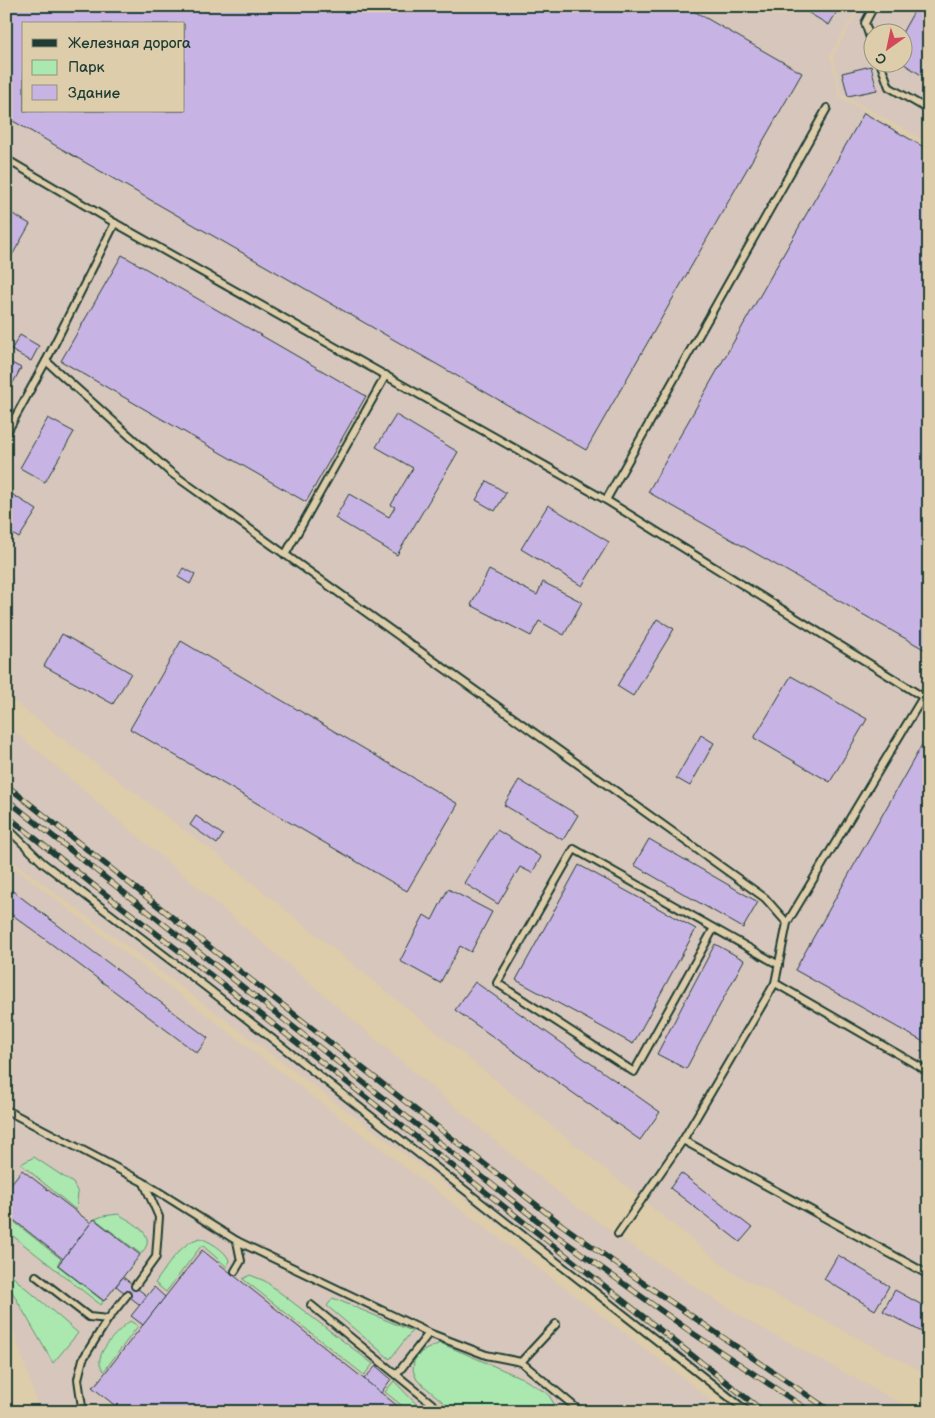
<svg xmlns="http://www.w3.org/2000/svg" width="935" height="1418" font-family="'Balsamiq Sans',sans-serif">
	<rect width="100%" height="100%" fill="#decdaa"/>
	<filter id="ink" filterUnits="userSpaceOnUse"><feTurbulence type="fractalNoise" baseFrequency=".02" numOctaves="2"/><feDisplacementMap in="SourceGraphic" scale="10" xChannelSelector="R" yChannelSelector="G"/><feConvolveMatrix kernelMatrix="1 2 1 2 8 2 1 2 1" color-interpolation-filters="sRGB"/></filter>
	<g filter="url(#ink)">
		<g fill="#d7c6bb" fill-rule="evenodd">
			<path d="M6,6H859L830,55L840,97L929,148V1375L733,1273L223,859L6,696ZM24,24H184V111H24Z"/>
			<path d="M861,6H929V143L841,94L833,56ZM872,32H902V62H872Z"/>
			<polygon points="6,724 508,1152 576,1206 644,1254 749,1321 917,1412 750,1412 6,856"/>
			<polygon points="6,861 427,1184 679,1374 725,1412 40,1412 6,1307"/>
		</g>
		<g fill="#aae8af" stroke="#649272">
			<polygon points="34,1157 73,1183 78,1193 76,1210 21,1164"/>
			<path d="M118,1214C128,1220 150,1230 147,1244C146,1248 143,1251 141,1254L95,1219L103,1216Z"/>
			<polygon points="13,1221 61,1259 57,1265 103,1301 101,1305 13,1236 11,1225"/>
			<path d="M200,1238C209,1241 225,1250 229,1260L227,1267L202,1245L166,1292L155,1283C167,1267 179,1244 200,1238Z"/>
			<polygon points="6,1271 78,1333 53,1363 6,1281"/>
			<polygon points="250,1275 265,1281 373,1364 364,1375 243,1279"/>
			<polygon points="333,1298 412,1331 390,1359 327,1306"/>
			<path d="M130,1321L138,1326L104,1371C102,1369 101,1366 100,1364C97,1350 120,1329 130,1321Z"/>
			<polygon points="440,1343 522,1378 548,1394 559,1412 455,1412 417,1380 413,1370 414,1361 421,1352"/>
			<polygon points="394,1381 424,1412 410,1412 385,1392"/>
		</g>
		<g fill="#c8b4e4" stroke="#1f3d34" fill-rule="evenodd">
			<path d="M6,6H685L802,73L586,450L6,117ZM24,24H184V111H24Z"/>
			<polygon points="797,6 840,6 829,25"/>
			<polygon points="917,6 929,6 929,80 901,62 902,62 902,33"/>
			<polygon points="871,66 877,90 848,96 842,73"/>
			<polygon points="864,113 929,150 929,652 648,492"/>
			<polygon points="6,210 30,224 6,266"/>
			<polygon points="122,255 366,396 306,502 61,361"/>
			<polygon points="20,335 39,346 31,361 11,350"/>
			<polygon points="6,360 21,368 6,396"/>
			<polygon points="396,415 458,452 397,555 335,518 349,494 389,517 395,507 391,505 413,468 376,447"/>
			<polygon points="48,418 74,432 45,482 20,468"/>
			<polygon points="487,481 506,493 495,511 476,500"/>
			<polygon points="10,493 37,510 19,538 6,530 6,499"/>
			<polygon points="548,505 609,542 582,586 521,549"/>
			<polygon points="183,568 195,574 190,584 178,577"/>
			<polygon points="489,570 537,595 543,582 582,602 564,635 539,621 531,636 471,605"/>
			<polygon points="657,619 674,629 633,696 617,686"/>
			<polygon points="62,634 131,673 113,704 44,666"/>
			<polygon points="181,641 458,804 407,891 130,729"/>
			<polygon points="791,676 867,719 830,782 754,738"/>
			<polygon points="701,735 714,743 690,786 676,778"/>
			<polygon points="924,741 929,744 929,1045 795,970"/>
			<polygon points="519,780 578,815 563,840 504,805"/>
			<polygon points="196,816 223,835 217,844 190,825"/>
			<polygon points="497,830 541,857 532,873 520,867 498,904 464,883"/>
			<polygon points="649,839 758,902 743,928 634,865"/>
			<polygon points="579,865 696,929 633,1044 516,980"/>
			<polygon points="6,886 208,1038 197,1053 6,910"/>
			<polygon points="448,889 492,912 471,952 460,946 440,983 400,961 424,915 432,920"/>
			<polygon points="715,944 744,960 686,1069 657,1054"/>
			<polygon points="475,982 660,1112 640,1140 455,1010"/>
			<polygon points="22,1170 91,1223 63,1259 6,1214 6,1190"/>
			<polygon points="681,1173 752,1228 740,1242 670,1188"/>
			<polygon points="94,1219 140,1255 104,1301 58,1265"/>
			<polygon points="202,1250 364,1379 405,1412 123,1412 92,1387 97,1383"/>
			<polygon points="838,1255 889,1286 875,1310 824,1279"/>
			<polygon points="123,1277 147,1296 140,1305 116,1286"/>
			<polygon points="154,1287 165,1297 143,1325 131,1316"/>
			<polygon points="895,1290 929,1309 929,1336 883,1311"/>
			<polygon points="376,1366 391,1379 381,1393 364,1379"/>
		</g>
		<g fill="none" stroke-linecap="round" stroke-linejoin="round">
			<defs>
				<g id="service">
					<polyline points="872,44 865,23 874,6"/>
					<polyline points="880,62 889,87 929,110"/>
					<polyline points="6,159 115,223 606,500 923,697"/>
					<polyline points="115,223 46,361 170,472 765,898 787,923"/>
					<polyline points="6,434 46,361"/>
					<polyline points="606,500 827,108"/>
					<polyline points="285,555 386,375"/>
					<polyline points="6,827 43,863 206,987 748,1412"/>
					<polyline points="714,928 634,1072 497,983 574,849 779,965"/>
					<polyline points="775,983 929,1072"/>
					<polyline points="6,1110 143,1182 237,1241 429,1333 486,1355 521,1362 556,1324"/>
					<polyline points="683,1140 929,1275"/>
					<polyline points="618,1234 683,1140 775,983 787,923 923,697 929,700"/>
					<polyline points="235,1271 241,1261 237,1241"/>
					<polyline points="36,1276 89,1317 108,1319 127,1295"/>
					<polyline points="135,1286 156,1257 159,1217 144,1183"/>
					<polyline points="311,1305 442,1412"/>
					<polyline points="521,1362 581,1412"/>
					<polyline points="397,1374 429,1333"/>
					<polyline points="85,1412 82,1407 78,1379 83,1359 108,1319"/>
				</g>
			</defs>
			<use href="#service" stroke="#1f3d34" stroke-width="10"/>
			<use href="#service" stroke="#decdaa" stroke-width="6"/>
			<defs>
				<g id="rail">
					<polyline points="6,785 280,1003 562,1225 639,1280 832,1412"/>
					<polyline points="6,799 557,1236 691,1332 811,1412"/>
					<polyline points="6,815 92,884 234,993 764,1412"/>
				</g>
			</defs>
			<use href="#rail" stroke="#1f3d34" stroke-width="5.5"/>
			<use href="#rail" stroke="#decdaa" stroke-width="4" stroke-dasharray="11" stroke-linecap="butt"/>
		</g>
	</g>
	<rect width="935" height="1418" fill="none" stroke="#decdaa" stroke-width="25"/>
	<rect x="12" y="12" width="910" height="1393" fill="none" stroke="#1f3d34" stroke-width="2" filter="url(#ink)"/>
	<rect x="22" y="22" width="162" height="90" fill="#decdaa" stroke="#92937b"/>
	<rect x="32" y="39" width="25" height="8" fill="#1f3d34" stroke="#92937b"/>
	<text x="68" y="48" font-size="15" fill="#1f3d34">Железная дорога</text>
	<rect x="32" y="60" width="25" height="15" fill="#aae8af" stroke="#92937b"/>
	<text x="68" y="72" font-size="15" fill="#1f3d34">Парк</text>
	<rect x="32" y="85" width="25" height="15" fill="#c8b4e4" stroke="#92937b"/>
	<text x="68" y="98" font-size="15" fill="#1f3d34">Здание</text>
	<g transform="translate(888 48) rotate(213)"><circle r="24" fill="#decdaa" stroke="#92937b"/>
	<path d="M0-4L9 19L0 12L-9 19Z" fill="#d1495b"/>
	<text y="-8" font-size="14" font-weight="bold" text-anchor="middle" fill="#1f3d34">С</text>
	</g>
</svg>
